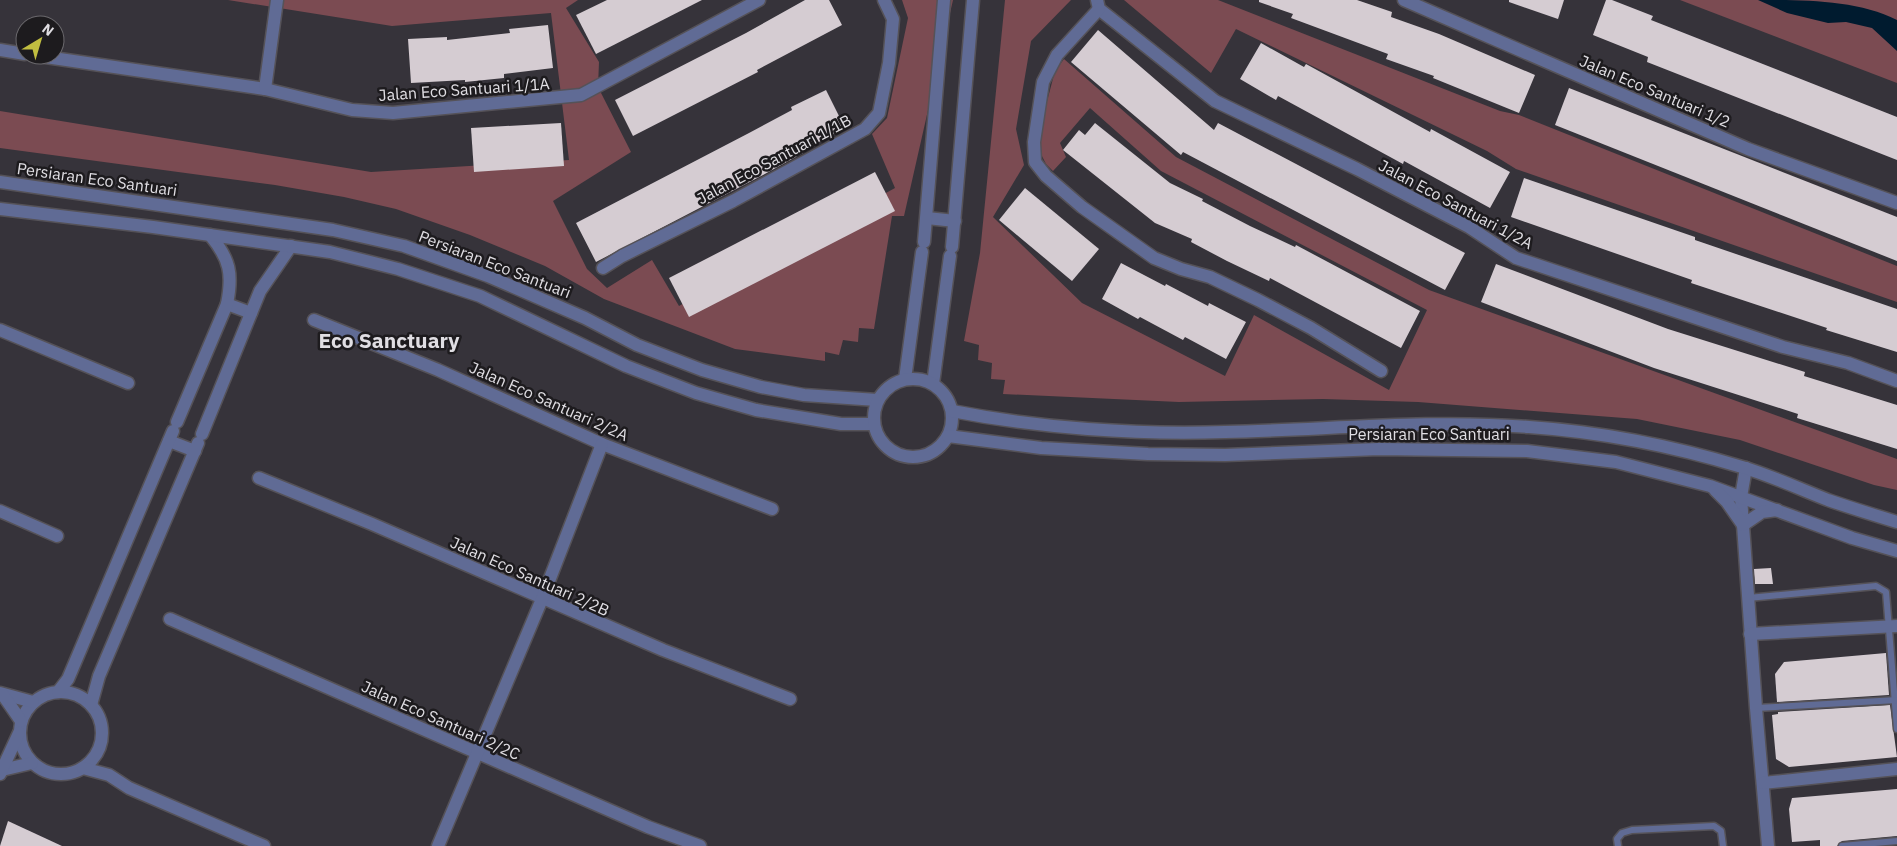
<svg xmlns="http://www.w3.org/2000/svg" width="1897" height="846" font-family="'IBM Plex Sans',sans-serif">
	<rect width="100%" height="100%" fill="#36333a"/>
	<g fill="#7b4b52">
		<polygon points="228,0 578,0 566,8 599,62 598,87 631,152 553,201 587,269 607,288 652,260 679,306 895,188 872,134 887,118 908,18 902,0 953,0 904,216 892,216 874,329 859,328 858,342 843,340 839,355 825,352 825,361 735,349 604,299 545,266 470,235 396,209 344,197 275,185 0,148 0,111 371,172 569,160 551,13 392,26"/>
		<polygon points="1005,0 1071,0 1031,41 1016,129 1024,165 993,217 1082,303 1225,376 1254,315 1389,390 1427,310 1161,171 1090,108 1060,143 1066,157 1053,171 1046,164 1041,154 1040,128 1055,71 1064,59 1176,157 1429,290 1897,459 1897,490 1874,485 1740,440 1637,419 1418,402 1323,399 1179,402 1003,394 1005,380 991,379 992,363 978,360 979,345 964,341 980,253"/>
		<polygon points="1124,0 1218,0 1500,111 1519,115 1897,266 1897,302 1516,169 1487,151 1236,29 1211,73"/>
		<polygon points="1680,0 1897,0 1897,83"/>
	</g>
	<path fill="#001b2f" d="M1758,0C1804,0 1858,0 1897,20V51L1872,28L1846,22L1828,23L1787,13Z"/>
	<g fill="#d5ccd2">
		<polygon points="607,0 702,0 596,54 576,15"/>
		<polygon points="805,0 829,0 842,25 757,70 758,72 633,136 615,100 746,33"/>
		<polygon points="1259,0 1357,0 1392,12 1391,17 1439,34 1535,75 1519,113 1433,78 1434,76 1386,59 1388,54 1291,18 1293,14 1259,2"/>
		<polygon points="1509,0 1564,0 1558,19 1509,2"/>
		<polygon points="1606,0 1612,0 1653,16 1651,20 1897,117 1897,160 1647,62 1648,57 1593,35"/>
		<polygon points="548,25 553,68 504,74 504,78 465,82 465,80 411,83 408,39 447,37 447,40 510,33 509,29"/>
		<polygon points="1098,30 1214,130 1218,123 1465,253 1445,290 1183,152 1181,155 1071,62"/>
		<polygon points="1261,43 1304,67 1306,64 1430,132 1431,129 1510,172 1490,208 1404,161 1403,164 1278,96 1276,100 1240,79"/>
		<polygon points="1569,88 1897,217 1897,261 1555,125"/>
		<polygon points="826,90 845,128 802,151 803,153 763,175 596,262 576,223 749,133 792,110 791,107"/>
		<polygon points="561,123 564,166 474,172 471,128"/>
		<polygon points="1095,123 1170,183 1203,199 1202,201 1250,226 1295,247 1296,245 1420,311 1401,348 1270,278 1269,281 1227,261 1191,242 1192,239 1155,223 1063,150 1079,130 1085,135"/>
		<polygon points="875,172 895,211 689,317 669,278"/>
		<polygon points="1524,178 1695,237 1695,240 1897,309 1897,352 1826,330 1827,328 1691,283 1692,280 1511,217"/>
		<polygon points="1025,188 1099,249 1072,281 999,220"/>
		<polygon points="1121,263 1165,286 1166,284 1208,306 1209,303 1246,322 1226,359 1185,337 1183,340 1140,317 1138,319 1102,299"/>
		<polygon points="1496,264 1668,329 1805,372 1804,376 1897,405 1897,449 1797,418 1798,414 1654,368 1481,302"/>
		<polygon points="1771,568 1773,584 1755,584 1754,569"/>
		<polygon points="1886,653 1889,695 1777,702 1775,674 1784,662"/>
		<polygon points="1890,705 1897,757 1789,767 1776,759 1772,715 1778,714 1778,712"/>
		<polygon points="1897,789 1897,836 1842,841 1837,846 1820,846 1820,840 1792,842 1789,809 1792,798"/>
		<polygon points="8,821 62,846 0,846"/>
	</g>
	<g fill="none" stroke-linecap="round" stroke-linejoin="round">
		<defs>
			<g id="service">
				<polyline points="1748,598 1876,586 1886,592 1897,729"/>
				<polyline points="1756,708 1897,700"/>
				<polyline points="1618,846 1617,839 1622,833 1632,830 1714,826 1721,831 1723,846"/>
				<polyline points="1842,846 1897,841"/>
			</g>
			<g id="minor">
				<polyline points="1097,0 1099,9 1215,101 1357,169 1469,227 1516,258 1783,347 1848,363 1897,381"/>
				<polyline points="1404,0 1748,149 1897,203"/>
				<polyline points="1099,9 1057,55 1043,82 1034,142 1035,162 1046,176 1082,207 1154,258 1181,269 1210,277 1258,300 1311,328 1381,371"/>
				<polyline points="0,50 25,54"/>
				<polyline points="32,55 265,89 352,110 393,113 581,95 759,0"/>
				<polyline points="265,89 277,0"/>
				<polyline points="927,218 955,221"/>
				<polyline points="924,242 944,0"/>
				<polyline points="952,247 973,0"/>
				<polyline points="603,268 622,256 733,201 865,129 879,113 889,63 893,19 884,0"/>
				<polyline points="227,304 251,313"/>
				<polyline points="314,320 438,370 602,444 772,509"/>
				<polyline points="0,330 128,383"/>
				<polyline points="905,379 922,252"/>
				<polyline points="933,384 950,256"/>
				<path d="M177,422L227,304C233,274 230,259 210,235"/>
				<polyline points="202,434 260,291 291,246"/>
				<polyline points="169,441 195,451"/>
				<polyline points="1746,468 1741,497 1756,708 1768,846"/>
				<polyline points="259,478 372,524 663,650 790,699"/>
				<polyline points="0,511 57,536"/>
				<polyline points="170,619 648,827 700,846"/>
				<polyline points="1750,634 1897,626"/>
				<circle cx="61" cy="733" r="41"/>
				<polyline points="58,692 68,679 173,431"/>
				<polyline points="0,693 33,702"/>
				<polyline points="3,695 21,721"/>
				<polyline points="91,705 99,676 198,443"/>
				<polyline points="83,768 109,775 129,788 264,846"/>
				<polyline points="2,770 32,763"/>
				<polyline points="0,774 19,733"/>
				<polyline points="1763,783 1897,769"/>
				<polyline points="438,846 542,599 602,444"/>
			</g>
			<g id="tertiary">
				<polyline points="0,182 333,230 404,246 488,276 585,318 637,345 702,370 761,387 804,395 877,400"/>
				<polyline points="0,209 153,227 330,252 398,269 480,296 626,366 696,393 756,410 841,424 874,424"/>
				<circle cx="913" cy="418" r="39"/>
				<path d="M952,411C1039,428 1136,435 1225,432C1326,430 1428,419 1529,427C1602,432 1673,446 1742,467C1772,476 1800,489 1828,500C1851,508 1874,515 1897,522"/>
				<polyline points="948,436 1041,448 1148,454 1225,455 1379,449 1527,451 1616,462 1710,486 1852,538 1897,551"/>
				<polyline points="1715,490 1727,502 1743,525 1762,512 1777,510"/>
			</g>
		</defs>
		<use href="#service" stroke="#555258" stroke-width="9"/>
		<use href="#minor" stroke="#555258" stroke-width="15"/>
		<use href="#tertiary" stroke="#555258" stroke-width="15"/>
		<use href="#service" stroke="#606b95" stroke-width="6"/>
		<use href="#minor" stroke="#606b95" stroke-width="12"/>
		<use href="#tertiary" stroke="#606b95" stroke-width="12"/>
	</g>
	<g text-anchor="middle" stroke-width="5" stroke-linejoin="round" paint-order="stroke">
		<g font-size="16" fill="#e0dee3" stroke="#1d1b1e">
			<text transform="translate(464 89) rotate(-4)" y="6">Jalan Eco Santuari 1/1A</text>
			<text transform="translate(1655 91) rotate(23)" y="6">Jalan Eco Santuari 1/2</text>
			<text transform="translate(774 159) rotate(-28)" y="6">Jalan Eco Santuari 1/1B</text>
			<text transform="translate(97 179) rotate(8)" y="6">Persiaran Eco Santuari</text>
			<text transform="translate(1456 204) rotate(28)" y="6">Jalan Eco Santuari 1/2A</text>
			<text transform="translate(495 264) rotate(21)" y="6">Persiaran Eco Santuari</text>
			<text transform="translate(549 401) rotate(24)" y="6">Jalan Eco Santuari 2/2A</text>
			<text x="1429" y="440">Persiaran Eco Santuari</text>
			<text transform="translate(530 576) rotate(24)" y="6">Jalan Eco Santuari 2/2B</text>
			<text transform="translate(441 720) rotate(24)" y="6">Jalan Eco Santuari 2/2C</text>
		</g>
		<g font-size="21" font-weight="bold" fill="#e0dee3" stroke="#1d1b1e">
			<text x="389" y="348">Eco Sanctuary</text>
		</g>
	</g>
	<g transform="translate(40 40) rotate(38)"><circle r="24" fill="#1d1b1e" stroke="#6b696d"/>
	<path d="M0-4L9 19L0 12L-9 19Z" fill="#c1be40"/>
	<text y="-8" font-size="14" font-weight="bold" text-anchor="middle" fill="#e0dee3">N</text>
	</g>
</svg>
